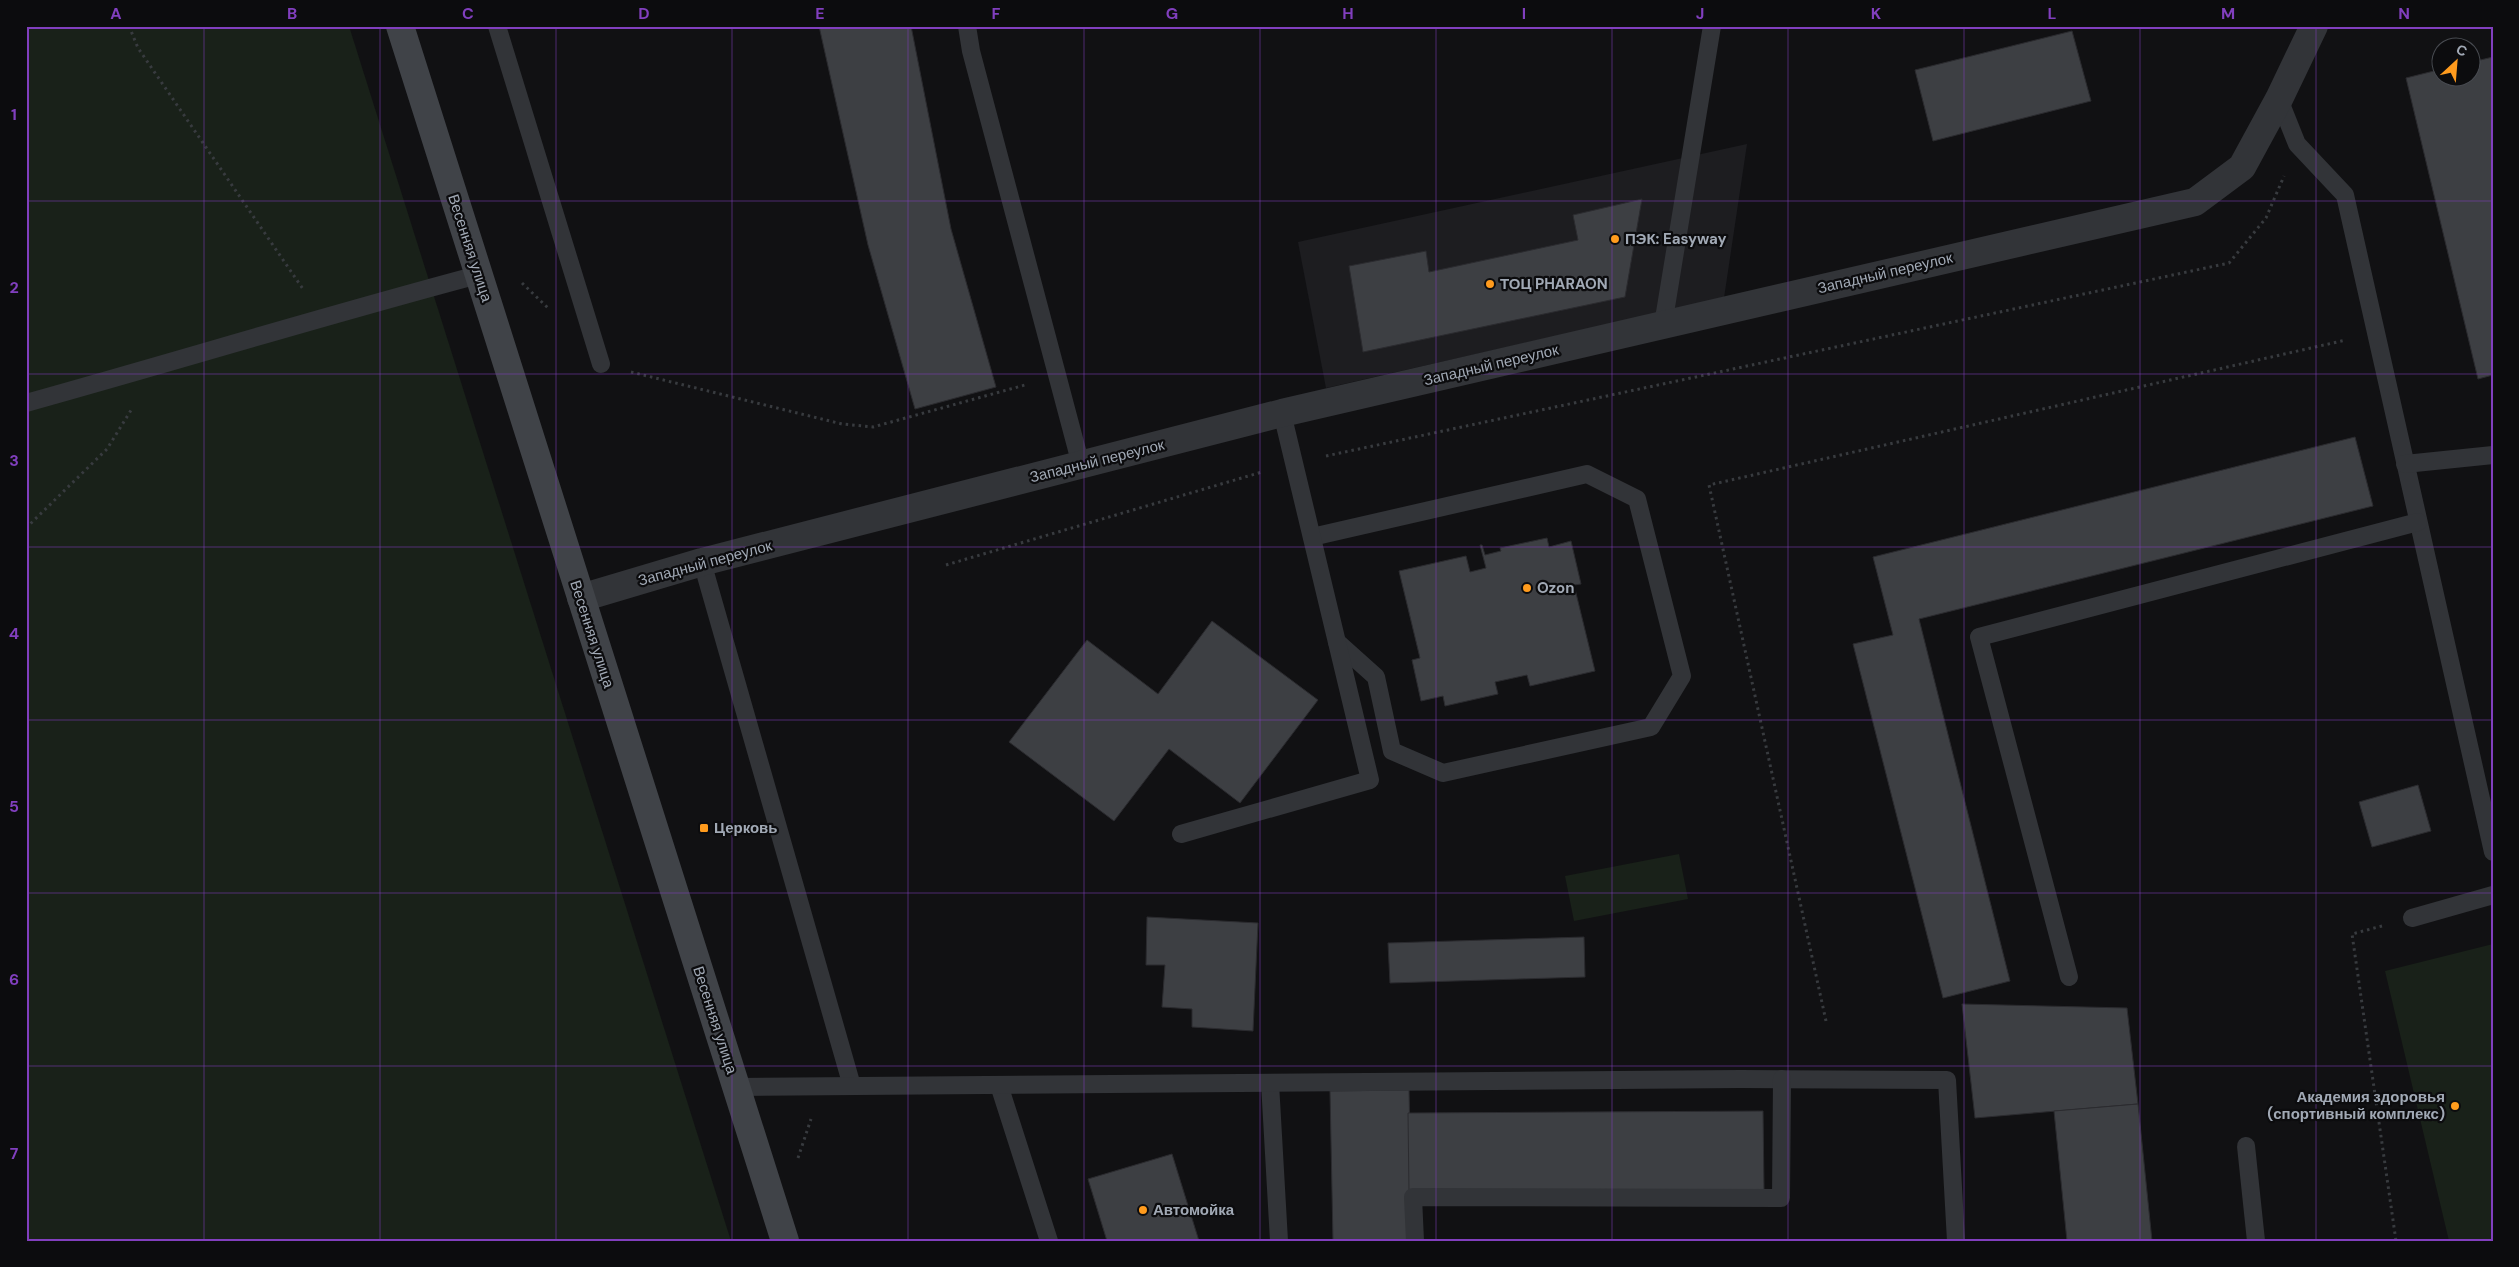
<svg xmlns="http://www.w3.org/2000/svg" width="2519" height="1267" font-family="'DM Sans',sans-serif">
	<rect width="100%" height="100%" fill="#111113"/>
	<polygon fill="#1d1d20" points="1747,144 1724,298 1326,388 1298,242"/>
	<g fill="#192119">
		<polygon points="26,26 349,26 731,1241 26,1241"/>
		<polygon points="1679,854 1688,899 1574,921 1565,876"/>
		<polygon points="2493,944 2493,1241 2449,1241 2385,971"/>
	</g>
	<g fill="#3d3f43" stroke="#2b2b2f">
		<polygon points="819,26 911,26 951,229 996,387 915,409 868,245"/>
		<polygon points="2072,31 2091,101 1933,141 1915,70"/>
		<polygon points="2493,57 2493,375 2478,379 2406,78 2442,69 2442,78 2472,78 2472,62"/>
		<polygon points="1642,199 1625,297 1363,352 1349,266 1426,251 1429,272 1578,240 1573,215"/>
		<polygon points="2355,437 2373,506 1919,619 2010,981 1943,998 1853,644 1893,635 1873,557"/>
		<polygon points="1547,538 1549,547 1571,541 1581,584 1574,585 1595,671 1530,686 1527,675 1495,682 1498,694 1445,706 1443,696 1421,701 1412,660 1420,658 1399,571 1466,556 1470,572 1486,568 1480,545 1482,545 1485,555 1501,551 1500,548"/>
		<polygon points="1212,621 1318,700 1240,803 1169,749 1114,821 1009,742 1087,640 1158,694"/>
		<polygon points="2418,785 2431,831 2372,847 2359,802"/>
		<polygon points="1147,917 1258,923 1253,1031 1192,1027 1192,1009 1162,1007 1165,965 1146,965"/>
		<polygon points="1584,937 1585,977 1390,983 1388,943"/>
		<polygon points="1962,1004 2127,1008 2138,1104 1975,1118"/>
		<polygon points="1409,1090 1412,1241 1333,1241 1330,1091"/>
		<polygon points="2138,1104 2152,1241 2067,1241 2054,1111"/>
		<polygon points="1763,1111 1764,1190 1409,1192 1408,1113"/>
		<polygon points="1172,1154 1199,1241 1107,1241 1088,1179"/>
	</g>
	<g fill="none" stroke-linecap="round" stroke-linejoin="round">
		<g stroke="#383b3f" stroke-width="3" stroke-dasharray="2.5 4" stroke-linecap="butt">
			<polyline points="129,26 138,48 303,289"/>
			<polyline points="522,283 548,308"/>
			<polyline points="631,372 842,424 873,427 1025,385"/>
			<polyline points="1326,456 2229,263 2266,218 2284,176"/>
			<polyline points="26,528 107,449 133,407"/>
			<polyline points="946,565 1262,472"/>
			<polyline points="2382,926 2352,934 2396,1241"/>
			<polyline points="1826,1021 1709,485 2346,340"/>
			<polyline points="798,1158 811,1119"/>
		</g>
		<g stroke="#323438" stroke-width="18">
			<polyline points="497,26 601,364"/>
			<polyline points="967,26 971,51 1081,465"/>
			<polyline points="2279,99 2297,144 2345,195 2493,852"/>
			<polyline points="1663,325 1712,26"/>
			<path d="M26,403C177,361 327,315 478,275"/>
			<polyline points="2405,464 2493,455"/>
			<polyline points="1312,537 1587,474 1637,499 1682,676 1651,727 1443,773 1392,751 1376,677 1337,642"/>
			<polyline points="702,562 852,1086"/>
			<polyline points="1181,834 1370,780 1282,413"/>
			<polyline points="2412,918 2493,895"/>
			<polyline points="2069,977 1979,637 2418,522"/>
			<polyline points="1270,1083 1279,1241"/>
			<polyline points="999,1085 1049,1241"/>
			<polyline points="736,1087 1740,1079 1947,1080 1956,1241"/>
			<polyline points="2246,1146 2256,1241"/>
			<polyline points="1415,1241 1413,1197 1781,1198 1782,1079"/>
		</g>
		<polyline stroke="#323438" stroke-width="28" points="581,598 702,562 1282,413 2195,202 2242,167 2279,99 2314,26"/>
		<polyline stroke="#404348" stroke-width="28" points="400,26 785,1241"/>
	</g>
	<path fill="none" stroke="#813fbe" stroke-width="1" stroke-opacity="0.55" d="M204,26V1241M380,26V1241M556,26V1241M732,26V1241M908,26V1241M1084,26V1241M1260,26V1241M1436,26V1241M1612,26V1241M1788,26V1241M1964,26V1241M2140,26V1241M2316,26V1241M26,201H2493M26,374H2493M26,547H2493M26,720H2493M26,893H2493M26,1066H2493"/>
	<g fill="#ff9b1d" stroke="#0c0c0e" stroke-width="2">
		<circle cx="1615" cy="239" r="5"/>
		<circle cx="1490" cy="284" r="5"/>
		<circle cx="1527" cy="588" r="5"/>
		<rect x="699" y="823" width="10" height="10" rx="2.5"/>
		<circle cx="2455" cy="1106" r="5"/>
		<circle cx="1143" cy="1210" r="5"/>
	</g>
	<g text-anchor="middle" stroke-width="4.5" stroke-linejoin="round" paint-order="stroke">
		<g font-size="15" font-weight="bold" fill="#a1a9b5" stroke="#0c0c0e" text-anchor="start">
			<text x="1625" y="244">ПЭК: Easyway</text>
			<text x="1500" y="289">ТОЦ PHARAON</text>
			<text x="1537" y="593">Ozon</text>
			<text x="714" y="833">Церковь</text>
			<text x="2445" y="1102" text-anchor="end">Академия здоровья<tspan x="2445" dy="17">(спортивный комплекс)</tspan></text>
			<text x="1153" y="1215">Автомойка</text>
		</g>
		<g font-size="15" fill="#a1a9b5" stroke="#0c0c0e">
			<text transform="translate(470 248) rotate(72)" y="5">Весенняя улица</text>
			<text transform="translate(1885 273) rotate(-13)" y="5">Западный переулок</text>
			<text transform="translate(1491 365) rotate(-13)" y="5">Западный переулок</text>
			<text transform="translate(1097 461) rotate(-14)" y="5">Западный переулок</text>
			<text transform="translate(705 563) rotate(-15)" y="5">Западный переулок</text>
			<text transform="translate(592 634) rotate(72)" y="5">Весенняя улица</text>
			<text transform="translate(715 1020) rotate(72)" y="5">Весенняя улица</text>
		</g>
	</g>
	<rect width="2519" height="1267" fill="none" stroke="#0c0c0e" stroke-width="55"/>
	<g transform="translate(2456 62) rotate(26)"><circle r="24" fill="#0c0c0e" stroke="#484b51"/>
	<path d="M0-4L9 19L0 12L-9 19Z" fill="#ff9b1d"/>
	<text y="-8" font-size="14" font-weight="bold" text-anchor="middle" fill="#a1a9b5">С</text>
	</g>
	<rect x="28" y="28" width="2464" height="1212" fill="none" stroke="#813fbe" stroke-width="2"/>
	<g font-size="16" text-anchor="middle" font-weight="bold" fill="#813fbe">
		<text x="116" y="19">A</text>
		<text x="292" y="19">B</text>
		<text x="468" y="19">C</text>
		<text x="644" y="19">D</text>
		<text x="820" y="19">E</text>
		<text x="996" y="19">F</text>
		<text x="1172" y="19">G</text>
		<text x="1348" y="19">H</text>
		<text x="1524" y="19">I</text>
		<text x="1700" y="19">J</text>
		<text x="1876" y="19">K</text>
		<text x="2052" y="19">L</text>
		<text x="2228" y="19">M</text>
		<text x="2404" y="19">N</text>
		<text x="14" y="120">1</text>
		<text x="14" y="293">2</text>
		<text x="14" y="466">3</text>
		<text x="14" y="639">4</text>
		<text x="14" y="812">5</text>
		<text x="14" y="985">6</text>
		<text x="14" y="1159">7</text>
	</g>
</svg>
